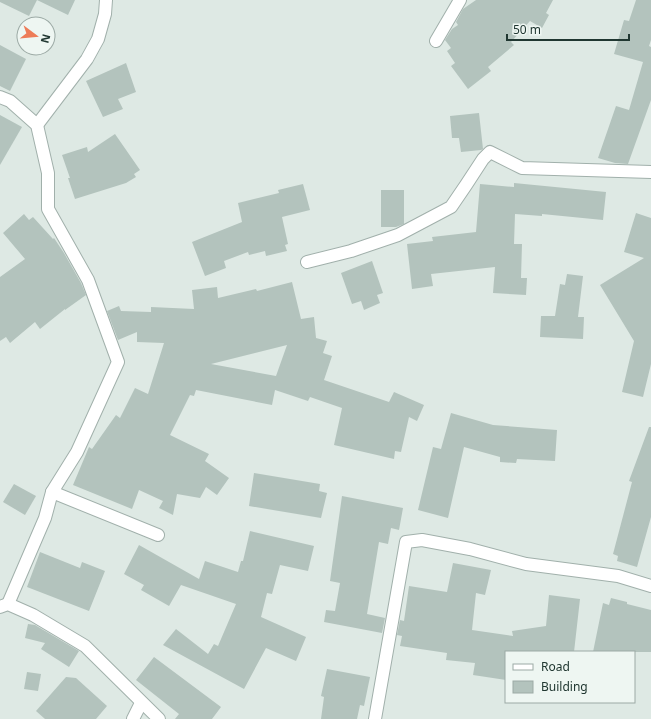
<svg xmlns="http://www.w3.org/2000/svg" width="651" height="719" font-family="'Noto Sans',sans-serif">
	<rect width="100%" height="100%" fill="#dee9e4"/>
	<g fill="#b3c3bd" fill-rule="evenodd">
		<polygon points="0,0 75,0 68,15 37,0 29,16 0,2"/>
		<polygon points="476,0 553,0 546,13 549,15 542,28 530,21 511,42 514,45 488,67 491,71 468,89 451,66 455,63 447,51 451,48 445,40 452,29 458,25 456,22 463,9"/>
		<polygon points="636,0 651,0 651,40 649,46 651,47 651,100 628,164 615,163 598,158 616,106 629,110 643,62 614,54 624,20 629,21"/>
		<polygon points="0,45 26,59 10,91 0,86"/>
		<polygon points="126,63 136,92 118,99 123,109 103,117 86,81"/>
		<polygon points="479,113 483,149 481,150 461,152 459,138 452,138 450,116"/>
		<polygon points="0,115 22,127 0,165"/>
		<polygon points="115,134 140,170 134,174 136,177 126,183 75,199 68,178 70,178 62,155 87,147 88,152"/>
		<polygon points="514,183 606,192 603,220 542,214 542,216 515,214 514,244 522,244 521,278 527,278 526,295 493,293 495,267 431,274 433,286 412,289 407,244 433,241 432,237 476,232 480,184 514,187"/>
		<polygon points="303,184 310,210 282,217 288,244 285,245 287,251 266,256 265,251 249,255 248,252 224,261 226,268 205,276 192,242 242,222 238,203 279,193 278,190"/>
		<polygon points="381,190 404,190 404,224 396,227 381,227"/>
		<polygon points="636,213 651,218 651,364 643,397 622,392 634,341 600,285 644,258 624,252"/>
		<polygon points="24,214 29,220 33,217 53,239 54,238 64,253 81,283 86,295 65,310 65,309 40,329 35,322 10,343 6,337 0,341 0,277 25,259 3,233"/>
		<polygon points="372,261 383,293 377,295 380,303 364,310 361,301 352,304 341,273"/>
		<polygon points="567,274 583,276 578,317 584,317 583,339 540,337 541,316 555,316 560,284 565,285"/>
		<path d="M292,282L301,319L314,317L316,338L327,341L323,353L332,356L324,380L389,402L394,392L424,405L417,421L409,417L401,452L395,451L394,459L334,445L342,408L310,397L308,401L275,390L272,405L196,390L194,396L190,395L170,435L209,454L205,461L229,478L217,495L206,487L200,498L177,494L173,515L159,508L163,501L139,490L132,509L73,485L89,447L92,449L116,415L120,418L135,388L148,394L164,343L137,342V332L118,340L107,311L119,306L121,311L151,312V307L194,309L192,290L217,287L218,298L256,289L257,291ZM287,345L276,376L211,364Z"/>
		<polygon points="451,413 493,425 557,430 555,461 517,459 516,463 500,462 500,457 464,447 448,518 418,510 433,447 441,449"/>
		<polygon points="649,427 651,427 651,517 637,567 617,561 618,556 613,554 632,482 629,481"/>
		<polygon points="254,473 320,484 319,491 327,493 321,518 249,506"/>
		<polygon points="14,484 36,496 25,515 3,502"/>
		<polygon points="342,496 403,508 399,530 391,528 388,544 379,542 367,614 385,618 382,633 324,622 326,610 335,611 340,583 330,581"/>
		<polygon points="250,531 314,546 308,571 280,565 272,594 267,593 261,617 306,637 296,661 266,648 244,689 163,645 176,629 208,654 214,644 218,646 236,604 181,585 169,606 141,590 144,585 124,574 139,545 199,579 205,561 238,572 241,561 243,561"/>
		<polygon points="40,552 80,568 82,562 105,571 89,611 27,587"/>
		<polygon points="453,563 491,570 485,595 476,593 472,630 513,636 512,631 546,626 549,595 580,599 574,652 506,652 506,680 473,675 475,663 446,660 447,653 400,646 402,636 397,635 400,620 404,621 409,586 447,592"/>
		<polygon points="611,598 627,602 627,604 651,610 651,652 593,652 603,603 609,605"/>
		<polygon points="28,624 35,625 79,651 69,667 41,649 45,643 25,638"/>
		<polygon points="154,657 221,707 212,719 175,719 179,714 136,680"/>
		<polygon points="327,669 370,677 364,706 360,705 357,719 321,719 324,697 321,696"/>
		<polygon points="27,672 41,674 38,691 24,689"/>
		<polygon points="66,677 76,678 107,706 96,719 45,719 36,711"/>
	</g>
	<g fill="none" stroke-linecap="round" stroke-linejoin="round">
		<defs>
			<g id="minor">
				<polyline points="436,41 460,0"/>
				<polyline points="0,97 10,101 37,125 48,173 48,209 88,280 118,362 77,452 52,492 45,518 8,604"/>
				<polyline points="37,125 87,59 98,39 105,14 106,0"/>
				<polyline points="307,262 351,251 398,235 451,207 466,185 483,159 490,152 522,168 651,172"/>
				<polyline points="52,492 158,535"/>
				<polyline points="0,607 8,604 33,615 85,646 159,719"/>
				<polyline points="133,719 141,703"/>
				<polyline points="375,719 406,542 422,540 470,549 526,564 618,576 651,586"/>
			</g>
		</defs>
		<use href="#minor" stroke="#a1b0ab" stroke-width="14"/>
		<use href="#minor" stroke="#fff" stroke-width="12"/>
	</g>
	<rect x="505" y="651" width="130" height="52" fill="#eef6f2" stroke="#9caaa5"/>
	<rect x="513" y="664" width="20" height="6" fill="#ffffff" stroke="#9caaa5"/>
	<text x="541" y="671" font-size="12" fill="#203731">Road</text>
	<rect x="513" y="681" width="20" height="12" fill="#b3c3bd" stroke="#9caaa5"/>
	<text x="541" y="691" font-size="12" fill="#203731">Building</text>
	<g transform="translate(36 36) rotate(106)"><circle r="19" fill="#eef6f2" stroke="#9caaa5"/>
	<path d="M0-3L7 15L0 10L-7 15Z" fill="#ed7c58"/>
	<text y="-6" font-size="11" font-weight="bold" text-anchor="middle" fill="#203731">N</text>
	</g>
	<path d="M507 34v6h122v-6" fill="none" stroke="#203731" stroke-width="2"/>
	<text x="513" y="34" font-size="12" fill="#203731" stroke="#eef6f2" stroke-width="3" paint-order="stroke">50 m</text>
</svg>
